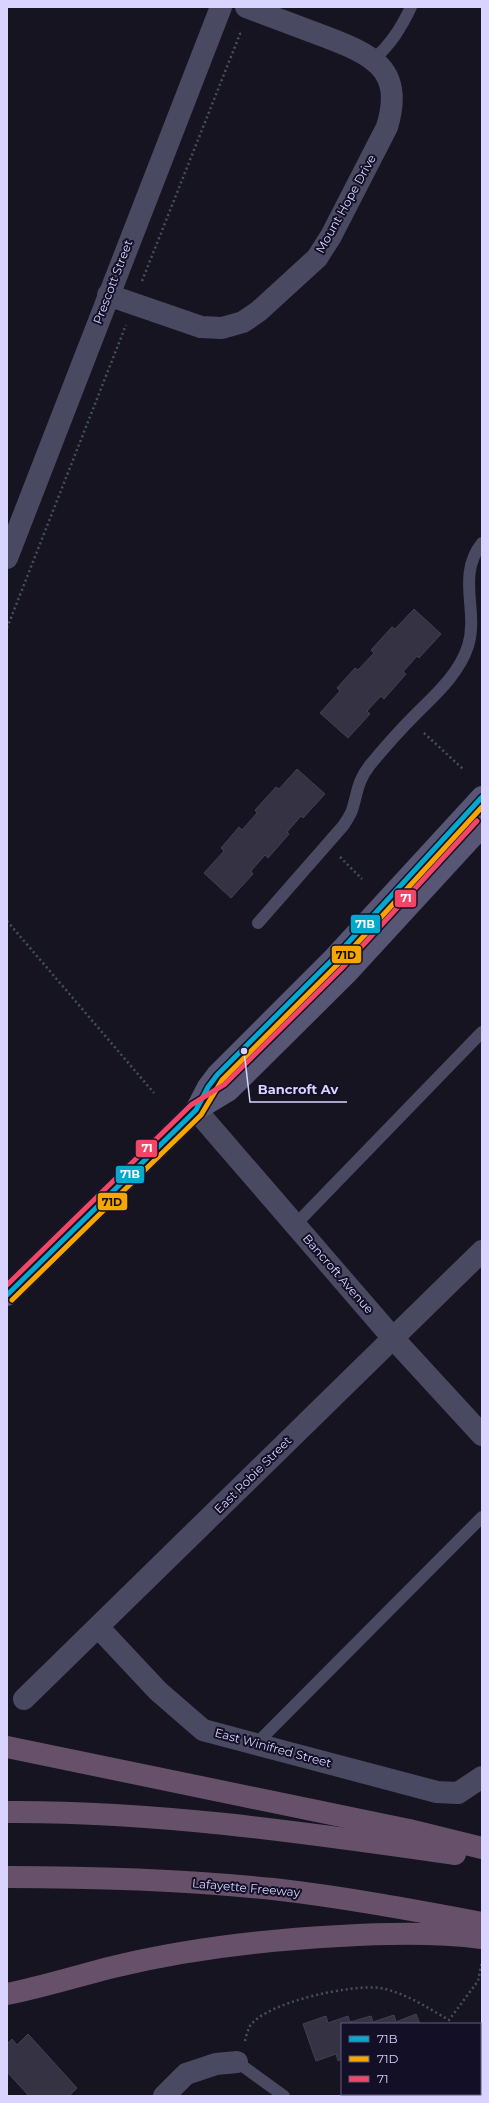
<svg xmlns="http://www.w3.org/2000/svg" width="489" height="2103" font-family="Montserrat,sans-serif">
	<rect width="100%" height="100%" fill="#161421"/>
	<g fill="#343243" stroke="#433f54">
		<polygon points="414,609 441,634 419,658 417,656 403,672 406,674 384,699 381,696 367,711 370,714 348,738 320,713 340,691 337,688 355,668 358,670 374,653 371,650 392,627 395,629"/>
		<polygon points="297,769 325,794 303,818 301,816 287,832 289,834 268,858 265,855 251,871 253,874 231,898 204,873 224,851 221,848 239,827 242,830 257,813 255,810 276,787 279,789"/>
		<polygon points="416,2014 420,2024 342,2024 342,2059 338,2061 336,2054 316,2061 303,2024 326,2016 328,2023 348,2016 350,2022 371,2016 373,2022 394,2015 396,2022"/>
		<polygon points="28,2034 77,2088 69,2096 29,2096 7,2072 7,2044 12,2039 17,2045"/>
	</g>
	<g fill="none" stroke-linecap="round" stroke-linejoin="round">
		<g stroke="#44505f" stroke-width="2.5" stroke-dasharray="2 3" stroke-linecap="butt">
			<polyline points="142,281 240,34 238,30"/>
			<polyline points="7,628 126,325"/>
			<polyline points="424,733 463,769"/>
			<polyline points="340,857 362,879"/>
			<polyline points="7,921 154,1093"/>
			<path d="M245,2041C246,2036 248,2030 250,2026C266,2002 352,1984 380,1988C404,1992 428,2008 449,2020L478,1981L482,1962"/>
		</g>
		<g stroke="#4a4962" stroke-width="12">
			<path d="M374,59C391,44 401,28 411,7"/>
			<path d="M258,923L343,826C347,820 352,813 353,807C358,790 358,780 370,765C384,748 399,731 415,715C435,695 459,674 468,646C479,610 456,576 482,543"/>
			<polyline points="295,1225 482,1032"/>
			<polyline points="257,1743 482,1517"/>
			<polyline points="237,2062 284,2096"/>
		</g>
		<g stroke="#4a4962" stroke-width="22">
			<path d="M108,295L201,327L222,328L243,322L259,311L317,258L331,236L387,127C406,65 367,53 318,34C294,25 270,16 246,7"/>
			<polyline points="7,558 221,7"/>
			<polyline points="196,1110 392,1337 482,1435"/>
			<polyline points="98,1627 158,1691 203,1730 437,1792 458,1793 482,1777"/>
			<polyline points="24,1699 482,1251"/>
			<polyline points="164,2096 186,2074 216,2064 237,2062"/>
		</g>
		<g stroke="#575674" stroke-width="22">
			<polyline points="196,1110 208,1087 217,1075 334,958 482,797"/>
			<polyline points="7,1295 196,1110 229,1090 346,974 482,826"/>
		</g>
		<g stroke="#67516a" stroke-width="22">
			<polyline points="7,1747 409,1830 482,1848"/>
			<path d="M7,1812C157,1811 307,1833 455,1854"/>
			<path d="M7,1877C96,1877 184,1880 273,1889C343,1897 413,1910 482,1923"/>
			<path d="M7,1994C43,1987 77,1976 113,1967C187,1949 264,1940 340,1936C388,1933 435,1932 482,1938"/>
		</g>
		<defs>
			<polyline id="bus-1" points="7,1295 196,1110 208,1087 217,1075 334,958 482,797"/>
			<polyline id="bus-2" points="12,1300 201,1115 222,1080 339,963 482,807"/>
			<polyline id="bus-3" points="7,1285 191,1105 225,1084 341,969 477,821"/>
		</defs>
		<use href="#bus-1" stroke="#130f26" stroke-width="8"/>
		<use href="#bus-2" stroke="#130f26" stroke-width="8"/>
		<use href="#bus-3" stroke="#130f26" stroke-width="8"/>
		<use href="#bus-1" stroke="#00a9ce" stroke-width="5"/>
		<use href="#bus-2" stroke="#f7a600" stroke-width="5"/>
		<use href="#bus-3" stroke="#f34667" stroke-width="5"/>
	</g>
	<g text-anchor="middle" stroke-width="4" stroke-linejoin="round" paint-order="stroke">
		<g font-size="12" fill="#d9d4ff" stroke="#130f26">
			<text transform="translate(346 204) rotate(-61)" y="4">Mount Hope Drive</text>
			<text transform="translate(113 282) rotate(-69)" y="4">Prescott Street</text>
			<text transform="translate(338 1274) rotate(49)" y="4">Bancroft Avenue</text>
			<text transform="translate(253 1475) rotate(-45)" y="4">East Robie Street</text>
			<text transform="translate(273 1748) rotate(15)" y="4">East Winifred Street</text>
			<text transform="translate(246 1888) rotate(5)" y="4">Lafayette Freeway</text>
		</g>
	</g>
	<path fill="none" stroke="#d9d4ff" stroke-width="1.5" d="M244 1051L250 1102H347"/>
	<circle fill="#d9d4ff" stroke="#130f26" stroke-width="1.5" cx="244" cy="1051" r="4"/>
	<g font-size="13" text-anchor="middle" font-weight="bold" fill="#d9d4ff" stroke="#130f26" stroke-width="4" stroke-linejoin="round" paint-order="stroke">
		<text x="298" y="1094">Bancroft Av</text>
	</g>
	<g stroke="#130f26" stroke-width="1.5">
		<rect x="394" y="889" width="23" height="19" rx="4" fill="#f34667"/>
		<rect x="350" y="914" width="31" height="20" rx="4" fill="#00a9ce"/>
		<rect x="331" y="945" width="31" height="19" rx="4" fill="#f7a600"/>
		<rect x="135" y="1139" width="23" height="19" rx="4" fill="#f34667"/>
		<rect x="115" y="1165" width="30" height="19" rx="4" fill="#00a9ce"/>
		<rect x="97" y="1192" width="31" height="19" rx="4" fill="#f7a600"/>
	</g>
	<g font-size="11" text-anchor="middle" font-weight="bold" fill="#fff">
		<text x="406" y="902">71</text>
		<text x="365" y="928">71B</text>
		<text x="147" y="1152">71</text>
		<text x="130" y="1178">71B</text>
	</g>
	<g font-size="11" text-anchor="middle" font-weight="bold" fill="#111">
		<text x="346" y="959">71D</text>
		<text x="112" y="1206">71D</text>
	</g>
	<rect width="489" height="2103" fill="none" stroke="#d9d4ff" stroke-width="16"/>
	<rect x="341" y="2023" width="140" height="72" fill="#130f26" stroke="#625e7d"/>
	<rect x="349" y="2036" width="20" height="6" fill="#00a9ce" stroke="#625e7d"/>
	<text x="377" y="2043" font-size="12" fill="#d9d4ff">71B</text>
	<rect x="349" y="2056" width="20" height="6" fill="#f7a600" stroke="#625e7d"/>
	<text x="377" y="2063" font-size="12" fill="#d9d4ff">71D</text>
	<rect x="349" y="2076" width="20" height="6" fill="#f34667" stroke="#625e7d"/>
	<text x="377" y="2083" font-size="12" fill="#d9d4ff">71</text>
</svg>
